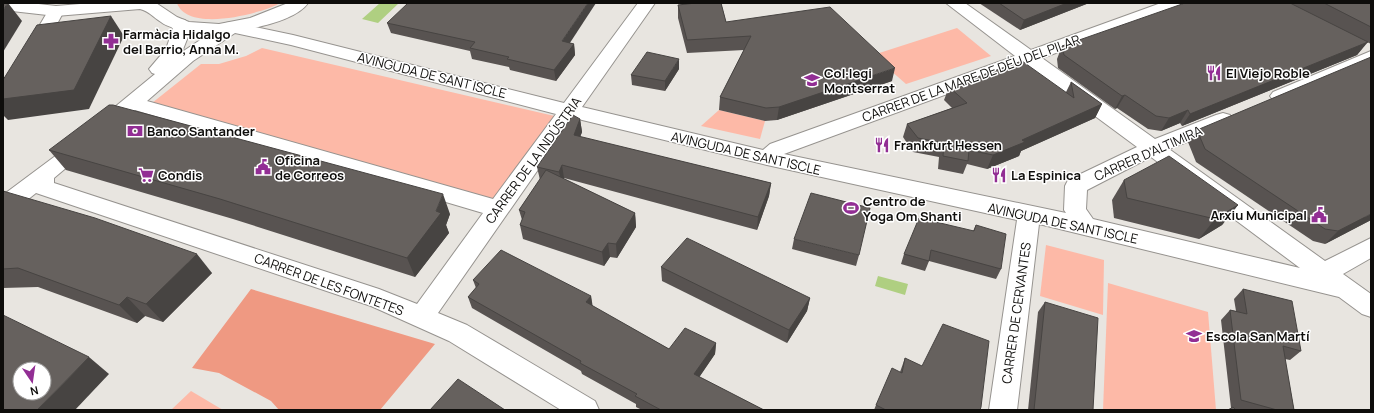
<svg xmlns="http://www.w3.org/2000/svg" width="1374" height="413" font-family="Manrope,sans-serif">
	<rect width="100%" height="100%" fill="#e8e5e0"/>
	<g fill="#fdb9a7">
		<path d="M177,3H280C261,14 187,33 177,3Z"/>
		<polygon points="957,28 991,56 906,84 873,55"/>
		<polygon points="262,48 563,118 498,209 147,107 201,64 219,64 246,56"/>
		<polygon points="719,110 765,121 760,139 701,126"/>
		<polygon points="1046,245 1104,260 1103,315 1040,296"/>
		<polygon points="1108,283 1208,312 1216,410 1103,410"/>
		<polygon points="191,391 223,410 171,410"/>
	</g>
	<polygon fill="#ef9982" points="251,289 435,344 380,410 279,410 271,401 219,373 192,368"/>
	<g fill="#afcf81">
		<polygon points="380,3 399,3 378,23 362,19"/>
		<polygon points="878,276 908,284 905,295 875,286"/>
	</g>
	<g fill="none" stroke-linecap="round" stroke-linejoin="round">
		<defs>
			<g id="minor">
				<path d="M638,3H655L582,107L763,150L770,144L1015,56L946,3H965L1031,50L1161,3H1185L1183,7L1042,58L1155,139L1216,115L1223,113L1230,115L1233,120L1230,125L1169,149L1325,261L1371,238V258L1343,274L1371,294V317L1362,314L1339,297L1039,224L1017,410H989L1017,220L767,165L574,118L438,313L467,325L595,401L599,410H561L449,341L371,306L36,193L11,213L3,215V195L54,157L155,74L152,73L149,69L166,49L173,29L170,24L173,20L179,19L185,20L191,29L182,52L226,23L232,22L293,35L564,103ZM235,33L291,45L556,114L493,199L147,101L193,61ZM1026,65L1137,147L1068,180L1065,186L1064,210L1066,213L784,154ZM135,110L483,213L417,304L379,289L54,183V178ZM1151,157L1300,268L1093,219L1086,209L1087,190Z"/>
				<polygon points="56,6 62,7 64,11 43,50 40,54 34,55 28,54 25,50 48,11 50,7"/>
				<polygon points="1371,51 1371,64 1287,100 1280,102 1273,100 1270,96 1273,92"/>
			</g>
			<path id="tertiary" d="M3,3H30L56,6L92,3H156L177,17L189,22L219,24L250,18L288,3H308C291,28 209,38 180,30C174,28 166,26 161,22C153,17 149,11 140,9L56,16L3,10Z"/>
		</defs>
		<use href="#minor" stroke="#96938f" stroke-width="2"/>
		<use href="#tertiary" stroke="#96938f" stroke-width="2"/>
		<use href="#minor" fill="#fff" fill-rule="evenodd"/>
		<use href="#tertiary" fill="#fff" fill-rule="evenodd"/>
	</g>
	<g fill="#585351">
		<polygon points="694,3 721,3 726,22 892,81 777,120 765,121 719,110 720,97 744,50 687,53 678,18 678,5"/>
		<polygon points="979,3 1089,3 1020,30"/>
		<polygon points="1291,3 1371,3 1371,44 1367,42 1357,55 1182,126 1180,123 1161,131 1148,129 1117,108 1115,109 1058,68 1057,59 1062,46"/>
		<polygon points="387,23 570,43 574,44 575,55 556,81 510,70 509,67 472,59 470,51 391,33"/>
		<polygon points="679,69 665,91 632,85 631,75"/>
		<polygon points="1071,82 1102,104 1095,118 1021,151 1019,156 987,169 967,164 963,174 938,169 939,157 913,152 903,137 907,124 952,108 944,100 949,87 1066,92"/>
		<polygon points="580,119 582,132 580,137 771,183 769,196 757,230 564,178 564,179 635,213 636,227 617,258 610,257 604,266 523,239 520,225 522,220 519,210 540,180 537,167"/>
		<polygon points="1197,130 1371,220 1325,244 1313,241 1196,162 1188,142"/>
		<polygon points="49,150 450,214 446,225 449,233 415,277 233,219 66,170"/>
		<polygon points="1124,180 1238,205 1222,225 1199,239 1114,218 1112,200"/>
		<polygon points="3,191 212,273 163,322 145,316 137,323 38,287 3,288"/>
		<polygon points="976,225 1001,269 996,279 929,261 925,271 901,264 904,254 973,231"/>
		<polygon points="794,239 859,255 856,266 792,249"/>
		<polygon points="661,267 810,298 807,311 787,343 662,281"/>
		<polygon points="473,280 591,296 592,306 669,349 716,343 715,354 699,377 764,410 642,410 636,407 636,404 582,374 581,371 472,308 468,297 476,288"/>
		<polygon points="1243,289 1301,351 1290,360 1285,359 1294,410 1228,410 1231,408 1221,320 1230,310 1236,311 1234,299"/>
		<polygon points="1045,302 1093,410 1028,410 1038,312"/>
		<polygon points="905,358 980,410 874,410 876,405 900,372"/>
	</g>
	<g fill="#474442">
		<polygon points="8,3 22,21 3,52 3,10"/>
		<polygon points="588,3 596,3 564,52 562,41"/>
		<polygon points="1067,3 1089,3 1020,30 1024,20"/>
		<polygon points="111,16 124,36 89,109 8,120 3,115 3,99"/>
		<polygon points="1368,42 1357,55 1182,126 1190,114"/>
		<polygon points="574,44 575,55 556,81 554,70"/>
		<polygon points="679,59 679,69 665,91 665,81"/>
		<polygon points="895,68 892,81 777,120 779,107"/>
		<polygon points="1125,95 1117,108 1115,109 1122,96"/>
		<polygon points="1102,104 1095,118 1021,151 1019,156 987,169 993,155 1022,140"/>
		<polygon points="1188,110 1180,123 1161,131 1169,118"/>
		<polygon points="580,119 582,132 576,148 574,135"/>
		<polygon points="562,165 564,178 562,185 559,172"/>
		<polygon points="771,183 769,196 757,230 758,217"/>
		<polygon points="443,194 450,214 446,225 449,233 415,277 407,258 436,211"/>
		<polygon points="1238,205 1222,225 1199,239 1215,219"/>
		<polygon points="635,213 636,227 617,258 616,244"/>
		<polygon points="1371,214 1371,220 1325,244 1338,231"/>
		<polygon points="608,243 610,257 604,266 602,252"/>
		<polygon points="197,254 212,273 163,322 146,304"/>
		<polygon points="591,296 593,308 586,302"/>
		<polygon points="127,297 145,316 137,323 119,305"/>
		<polygon points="810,298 807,311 787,343 789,330"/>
		<polygon points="716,343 715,354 694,385 694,374"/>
		<polygon points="89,357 109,374 75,410 37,410"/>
	</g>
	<g fill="#66615e" stroke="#474442" fill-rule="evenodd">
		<polygon points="3,3 8,3 3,10"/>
		<polygon points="408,3 588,3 562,41 574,44 554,70 507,59 509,57 470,48 475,42 387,23"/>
		<polygon points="696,3 721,3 726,22 830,7 895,68 779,107 766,108 720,97 751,36 687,40 678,5"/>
		<polygon points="999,3 1067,3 1024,20"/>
		<polygon points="1185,3 1290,3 1368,42 1190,114 1188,110 1169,118 1156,116 1125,95 1122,96 1064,55 1062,46"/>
		<polygon points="1324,3 1371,3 1371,27"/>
		<polygon points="111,16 74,90 3,99 3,80 37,25"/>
		<polygon points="647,52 679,59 665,81 631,75"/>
		<polygon points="1371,57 1371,214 1338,231 1325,229 1205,149 1197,130"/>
		<polygon points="1022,61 1074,98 1071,82 1102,104 1022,140 1025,142 993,155 969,150 968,161 943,156 944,143 918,138 907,124 967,103 949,87"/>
		<polygon points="109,105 113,105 443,194 436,211 441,213 407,258 220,199 49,150"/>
		<polygon points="573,115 580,119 574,135 771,183 758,217 562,165 559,172 537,167"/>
		<polygon points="1169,156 1238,205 1215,219 1127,198 1124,180"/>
		<polygon points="546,170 635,213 616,244 608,243 602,252 520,225 525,212 519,210"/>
		<polygon points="3,191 95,218 197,254 146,304 127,297 119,305 18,268 3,269"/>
		<polygon points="811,193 870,208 859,255 794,239"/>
		<polygon points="919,218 974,231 976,225 1006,234 1001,269 931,250 929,261 904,254"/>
		<polygon points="687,238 810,298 789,330 661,267"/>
		<polygon points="501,250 591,296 586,302 669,349 685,328 716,343 694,374 764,410 661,410 635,396 637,394 580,363 581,361 468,297 479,284 473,280"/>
		<polygon points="1243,289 1292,301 1301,351 1283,346 1294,410 1277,410 1241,400 1230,310 1247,314"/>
		<polygon points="1045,302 1098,318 1093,410 1034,410"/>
		<path d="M3,315L89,357L37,410H3ZM20,369H44V393H20Z"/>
		<polygon points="943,324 989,341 981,407 980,410 886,410 876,405 892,368 902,373 905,358 922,366"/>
		<polygon points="458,379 505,410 430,410"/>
		<polygon points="1233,407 1236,410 1228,410"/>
	</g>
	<defs>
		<symbol id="pharmacy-bare" viewBox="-9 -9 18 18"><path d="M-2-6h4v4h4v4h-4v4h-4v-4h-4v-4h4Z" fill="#922e94" stroke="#fff" stroke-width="2.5" paint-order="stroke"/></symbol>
		<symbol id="restaurant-bare" viewBox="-9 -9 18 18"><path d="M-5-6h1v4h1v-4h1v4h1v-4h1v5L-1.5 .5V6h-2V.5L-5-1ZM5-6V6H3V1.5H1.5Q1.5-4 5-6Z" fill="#922e94" stroke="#fff" stroke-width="2.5" paint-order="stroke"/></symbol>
		<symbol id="school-bare" viewBox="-9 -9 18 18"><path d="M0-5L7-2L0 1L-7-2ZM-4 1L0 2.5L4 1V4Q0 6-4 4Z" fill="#922e94" stroke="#fff" stroke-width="2.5" paint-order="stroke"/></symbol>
		<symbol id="bank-bare" viewBox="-9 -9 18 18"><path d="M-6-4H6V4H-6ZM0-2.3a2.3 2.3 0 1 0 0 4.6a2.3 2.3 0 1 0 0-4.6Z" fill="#922e94" stroke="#fff" stroke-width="2.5" paint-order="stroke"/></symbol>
		<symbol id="civic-bare" viewBox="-9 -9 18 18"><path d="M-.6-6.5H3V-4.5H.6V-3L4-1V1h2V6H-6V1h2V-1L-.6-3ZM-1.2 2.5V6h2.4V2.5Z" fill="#922e94" stroke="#fff" stroke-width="2.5" paint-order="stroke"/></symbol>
		<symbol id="supermarket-bare" viewBox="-9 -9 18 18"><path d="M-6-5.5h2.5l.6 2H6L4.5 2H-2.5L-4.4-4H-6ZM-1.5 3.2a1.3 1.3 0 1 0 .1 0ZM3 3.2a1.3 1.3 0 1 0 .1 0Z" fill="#922e94" stroke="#fff" stroke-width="2.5" paint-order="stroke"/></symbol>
		<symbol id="stadium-bare" viewBox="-9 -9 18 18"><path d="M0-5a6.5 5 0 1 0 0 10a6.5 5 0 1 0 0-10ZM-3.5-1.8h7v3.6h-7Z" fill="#922e94" stroke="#fff" stroke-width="2.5" paint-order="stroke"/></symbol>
	</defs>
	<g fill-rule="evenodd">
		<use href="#pharmacy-bare" x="100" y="30" width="22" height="22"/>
		<use href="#restaurant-bare" x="1203" y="62" width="22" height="22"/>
		<use href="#school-bare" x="801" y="69" width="22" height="22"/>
		<use href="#bank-bare" x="124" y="120" width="22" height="22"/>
		<use href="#restaurant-bare" x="871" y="134" width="22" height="22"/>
		<use href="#civic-bare" x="252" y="156" width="22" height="22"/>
		<use href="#supermarket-bare" x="135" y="164" width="22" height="22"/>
		<use href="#restaurant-bare" x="988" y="164" width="22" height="22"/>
		<use href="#stadium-bare" x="840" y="197" width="22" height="22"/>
		<use href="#civic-bare" x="1308" y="204" width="22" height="22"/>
		<use href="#school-bare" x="1183" y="325" width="22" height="22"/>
	</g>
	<g text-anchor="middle" stroke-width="3" stroke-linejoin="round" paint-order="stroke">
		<g font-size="13" font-weight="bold" fill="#0e0d0b" stroke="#fff" text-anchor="start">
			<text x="123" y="39">Farmàcia Hidalgo<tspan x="123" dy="15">del Barrio, Anna M.</tspan></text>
			<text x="824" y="78">Col·legi<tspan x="824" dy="15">Montserrat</tspan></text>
			<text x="1226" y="78">El Viejo Roble</text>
			<text x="147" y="136">Banco Santander</text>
			<text x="894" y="150">Frankfurt Hessen</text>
			<text x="275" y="165">Oficina<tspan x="275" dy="15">de Correos</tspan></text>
			<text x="158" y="180">Condis</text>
			<text x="1011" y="180">La Espinica</text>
			<text x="863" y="206">Centro de<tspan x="863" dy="15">Yoga Om Shanti</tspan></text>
			<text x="1307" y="220" text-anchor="end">Arxiu Municipal</text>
			<text x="1206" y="341">Escola San Martí</text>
		</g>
		<g font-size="13" fill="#0e0d0b" stroke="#fff">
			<text transform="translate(432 75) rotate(14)" y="5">AVINGUDA DE SANT ISCLE</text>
			<text transform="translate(971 78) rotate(-20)" y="5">CARRER DE LA MARE DE DÉU DEL PILAR</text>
			<text transform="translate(746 153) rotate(13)" y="5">AVINGUDA DE SANT ISCLE</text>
			<text transform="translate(1148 153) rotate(-24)" y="5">CARRER D'ALTIMIRA</text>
			<text transform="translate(533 160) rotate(-54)" y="5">CARRER DE LA INDÚSTRIA</text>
			<text transform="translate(1063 223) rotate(12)" y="5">AVINGUDA DE SANT ISCLE</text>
			<text transform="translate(329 284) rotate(20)" y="5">CARRER DE LES FONTETES</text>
			<text transform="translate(1016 313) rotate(-82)" y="5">CARRER DE CERVANTES</text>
		</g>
	</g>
	<rect width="1374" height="413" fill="none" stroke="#0e0d0b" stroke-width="8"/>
	<g transform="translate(32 381) rotate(167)"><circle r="19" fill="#ffffff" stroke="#9f9e9d"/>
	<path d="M0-3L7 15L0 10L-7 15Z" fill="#922e94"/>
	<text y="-6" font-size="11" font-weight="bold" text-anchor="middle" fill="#0e0d0b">N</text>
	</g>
</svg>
